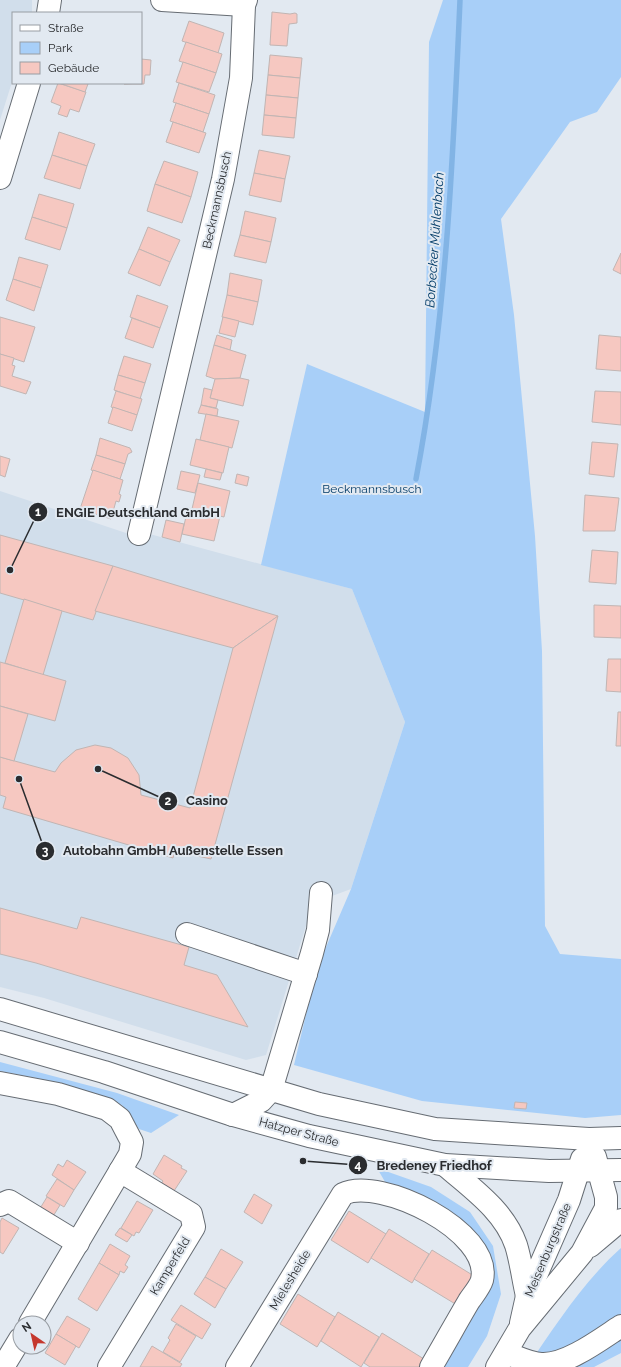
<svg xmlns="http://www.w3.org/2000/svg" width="621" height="1367" font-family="Raleway,sans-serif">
	<rect width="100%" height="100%" fill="#e2e9f1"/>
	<g fill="#d1deeb">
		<polygon points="0,0 32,0 32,13 13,13 13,79 0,120"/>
		<polygon points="0,491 144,539 146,533 352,589 405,722 351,889 313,903 266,1055 246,1060 44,998 0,987"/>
	</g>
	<g fill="#a8cff8">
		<polygon points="443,0 621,0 621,77 597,112 570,122 501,219 514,315 535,536 542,651 545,926 560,954 621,959 621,1115 585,1118 422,1101 294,1065 317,968 351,889 405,722 352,589 261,565 307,364 425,412 429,42"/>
		<polygon points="0,1062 117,1093 179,1115 151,1133 139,1129 122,1105 62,1083 0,1071"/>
		<polygon points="377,1168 431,1187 470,1212 493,1246 501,1294 487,1336 468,1367 441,1367 490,1272 388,1187"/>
		<path d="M621,1248V1353L594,1367H527C555,1326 584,1281 621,1248Z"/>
	</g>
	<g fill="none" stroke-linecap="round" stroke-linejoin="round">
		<path stroke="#82b4e5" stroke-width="5.5" d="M416,479C446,322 453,160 460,0"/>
	</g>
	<g fill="#f6c8c1" stroke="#c1b5b3">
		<polygon points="272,12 290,14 295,13 297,14 297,23 289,24 287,46 270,45"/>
		<polygon points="189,21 224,33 218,53 182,41"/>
		<polygon points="186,42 222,54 216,73 179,61"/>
		<polygon points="270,55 302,58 300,78 268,75"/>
		<polygon points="141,59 151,60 150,75 145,75 144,84 124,84 141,83"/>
		<polygon points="183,62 216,73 209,92 176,82"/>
		<polygon points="268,75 300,78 298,98 266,95"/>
		<polygon points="58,83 86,92 79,112 70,109 67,117 58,114 61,106 51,102"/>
		<polygon points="59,83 86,83 88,84 85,92"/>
		<polygon points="179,83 215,95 209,114 173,102"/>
		<polygon points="266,95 298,98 296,118 264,115"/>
		<polygon points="176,103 209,114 203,132 170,121"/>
		<polygon points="264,115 296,118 294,138 262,135"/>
		<polygon points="173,122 206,133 199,153 166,142"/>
		<polygon points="59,132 95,144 87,166 52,155"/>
		<polygon points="259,150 290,156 285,179 254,173"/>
		<polygon points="52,155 87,166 80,189 44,178"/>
		<polygon points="164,161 198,172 191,197 155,184"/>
		<polygon points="254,173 285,179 281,202 249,195"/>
		<polygon points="155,184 191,197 182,223 147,211"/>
		<polygon points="39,194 74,204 67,228 32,217"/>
		<polygon points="245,211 276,218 271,242 240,235"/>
		<polygon points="32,217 67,228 60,250 25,239"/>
		<polygon points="148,227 180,240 170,262 139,249"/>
		<polygon points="240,235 271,242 266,263 234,256"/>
		<polygon points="139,249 170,262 160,286 128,273"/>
		<polygon points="621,253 621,274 613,270"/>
		<polygon points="19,257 48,265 41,288 13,279"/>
		<polygon points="230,273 262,280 258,302 227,295"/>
		<polygon points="13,279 41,288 34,311 6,300"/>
		<polygon points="137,295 168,306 160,328 130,317"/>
		<polygon points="227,295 258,302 253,325 222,317"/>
		<polygon points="0,317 35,327 24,362 0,354"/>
		<polygon points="223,317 239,321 235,337 219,333"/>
		<polygon points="132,318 160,328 153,348 125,338"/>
		<polygon points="217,335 232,340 230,350 214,345"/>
		<polygon points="599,335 621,337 621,371 596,369"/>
		<polygon points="214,345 246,355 240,378 215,379 206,376"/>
		<polygon points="0,354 14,358 12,365 15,366 12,376 31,382 26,394 0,386"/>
		<polygon points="124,356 151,364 145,383 118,375"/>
		<polygon points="118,375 145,383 140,399 114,390"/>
		<polygon points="240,378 249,380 243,406 210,398 215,379"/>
		<polygon points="204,388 212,390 210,398 218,400 216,408 201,405"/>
		<polygon points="116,391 142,399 137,415 111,407"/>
		<polygon points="595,391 621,392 621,425 592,422"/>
		<polygon points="201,405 218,409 217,416 198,413"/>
		<polygon points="113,407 137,415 132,431 108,423"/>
		<polygon points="206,414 239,421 232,448 200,440"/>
		<polygon points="100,438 130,448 132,452 128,454 125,464 96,455"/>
		<polygon points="196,439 229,447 223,473 190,465"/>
		<polygon points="592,442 618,444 614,477 589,474"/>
		<polygon points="96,455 125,464 120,479 91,470"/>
		<polygon points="0,456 10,459 5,477 0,475"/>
		<polygon points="206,469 222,473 220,480 204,477"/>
		<polygon points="93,470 123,480 119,494 121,495 119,502 116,501 111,519 80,509"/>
		<polygon points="181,471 200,475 195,493 177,489"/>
		<polygon points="237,474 249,477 247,486 235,483"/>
		<polygon points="198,483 230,491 224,517 192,509"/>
		<polygon points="585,495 619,498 615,531 583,531"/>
		<polygon points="188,508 220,516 214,541 182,534"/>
		<polygon points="166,520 184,524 180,542 162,537"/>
		<polygon points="0,535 113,566 93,620 0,593"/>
		<polygon points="592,550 618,552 616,584 589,582"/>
		<polygon points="113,566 251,608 278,616 233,648 95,611"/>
		<polygon points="24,599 62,611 43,675 5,663"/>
		<polygon points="594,605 621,606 621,638 594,637"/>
		<polygon points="278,616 211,859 175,851 173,858 3,808 6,797 0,795 0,757 55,772 61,763 76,750 95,745 111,748 128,758 139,775 141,795 190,808 233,648"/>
		<polygon points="608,659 621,659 621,692 606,691"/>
		<polygon points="0,662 66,681 55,721 0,706"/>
		<polygon points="0,706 28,714 14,761 0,757"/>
		<polygon points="618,712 621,712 621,746 616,746"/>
		<polygon points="0,908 77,929 81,917 189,947 184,965 217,975 248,1027 36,963 0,954"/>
		<polygon points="515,1102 527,1103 526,1109 514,1108"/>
		<polygon points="164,1155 182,1166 181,1168 187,1171 174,1191 161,1184 163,1181 153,1174"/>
		<polygon points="67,1160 86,1172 74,1190 52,1175 58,1164 63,1167"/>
		<polygon points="57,1179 74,1190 64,1207 46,1196"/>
		<polygon points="254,1194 272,1205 262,1224 244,1212"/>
		<polygon points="47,1197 60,1205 52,1218 39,1210"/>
		<polygon points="137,1201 153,1210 139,1233 136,1232 134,1236 121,1228"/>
		<polygon points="349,1211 386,1234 368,1263 331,1240"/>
		<polygon points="2,1218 19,1228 3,1254 0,1252 0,1222"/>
		<polygon points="120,1228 132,1235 127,1242 115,1235"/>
		<polygon points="389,1229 429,1254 412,1283 371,1258"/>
		<polygon points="110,1244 130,1256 125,1265 128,1267 124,1273 120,1271 119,1275 99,1263"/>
		<polygon points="221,1249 243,1262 226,1289 205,1277"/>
		<polygon points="432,1250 474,1276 457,1305 414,1279"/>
		<polygon points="99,1263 119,1275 97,1311 78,1299"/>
		<polygon points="205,1277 226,1289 215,1308 194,1294"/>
		<polygon points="298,1294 335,1317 317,1347 280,1324"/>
		<polygon points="181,1305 211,1324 202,1339 171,1320"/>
		<polygon points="338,1312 379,1337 361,1367 321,1341"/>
		<polygon points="67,1316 90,1329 79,1348 56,1334"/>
		<polygon points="176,1324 196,1336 180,1362 163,1352 170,1340 168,1338"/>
		<polygon points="382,1333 424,1359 419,1367 370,1367 364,1363"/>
		<polygon points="56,1334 76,1346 65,1365 45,1353"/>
		<polygon points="152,1346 182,1364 180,1367 140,1367"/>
	</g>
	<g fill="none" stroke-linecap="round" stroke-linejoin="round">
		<defs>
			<g id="minor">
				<polyline points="162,0 244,5"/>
				<polyline points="48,13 50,0"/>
				<polyline points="0,178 29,83"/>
				<polyline points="139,534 223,179 241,78 244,5 246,0"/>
				<polyline points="187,934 306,974"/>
				<polyline points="0,1083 58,1094 107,1109 120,1119 132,1142 130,1154 120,1171 30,1323"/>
				<polyline points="233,1115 261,1101 271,1090 312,953 318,930 321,893"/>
				<polyline points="0,1205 9,1201 78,1243"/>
				<path d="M506,1353C517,1357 531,1364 542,1364C567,1365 601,1339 621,1326"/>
				<polyline points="3,1367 20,1339"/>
				<polyline points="109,1367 194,1227 191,1214 120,1171"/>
				<path d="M237,1367L343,1194C379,1176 493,1231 482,1280C480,1287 473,1295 469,1301C456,1323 444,1345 431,1367"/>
			</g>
			<g id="major">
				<polyline points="0,1009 319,1104 435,1129 589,1139 621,1138"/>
				<polyline points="0,1042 104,1072 233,1115 309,1136 445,1165 549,1171 621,1170"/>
				<path d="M445,1165C471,1188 504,1210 516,1245C521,1261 523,1279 527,1296"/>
				<polyline points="590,1246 621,1220"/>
				<polyline points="521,1323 527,1296 569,1200 582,1159"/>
				<polyline points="497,1367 520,1328 582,1253 606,1208 606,1197 595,1157"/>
			</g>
		</defs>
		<use href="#minor" stroke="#666c73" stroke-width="24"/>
		<use href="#major" stroke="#666c73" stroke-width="24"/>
		<use href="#minor" stroke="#fff" stroke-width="22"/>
		<use href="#major" stroke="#fff" stroke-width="22"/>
	</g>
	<g text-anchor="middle" stroke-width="4" stroke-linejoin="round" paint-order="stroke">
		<g font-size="12" fill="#2a2c2f" stroke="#e2e9f1">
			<text transform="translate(217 200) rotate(-78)" y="4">Beckmannsbusch</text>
			<text transform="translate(299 1132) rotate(15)" y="4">Hatzper Straße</text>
			<text transform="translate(548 1250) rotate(-67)" y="4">Meisenburgstraße</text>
			<text transform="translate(170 1266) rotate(-59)" y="4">Kamperfeld</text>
			<text transform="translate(290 1280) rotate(-59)" y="4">Mielesheide</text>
		</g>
		<g font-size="12" fill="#003a67" stroke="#e2e9f1">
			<text x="372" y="493">Beckmannsbusch</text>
		</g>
		<g font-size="13" font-style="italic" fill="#013b68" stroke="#e2e9f1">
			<text transform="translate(434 240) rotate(-86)" y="5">Borbecker Mühlenbach</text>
		</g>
	</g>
	<path fill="none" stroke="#2a2c2f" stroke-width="1.5" d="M10 570L38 512M98 769L168 801M19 779L45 851M303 1161L358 1165"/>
	<g fill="#2a2c2f" stroke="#e2e9f1" stroke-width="1.5">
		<circle cx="10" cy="570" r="4"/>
		<circle cx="98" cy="769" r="4"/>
		<circle cx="19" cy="779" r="4"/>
		<circle cx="303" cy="1161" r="4"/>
		<circle cx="38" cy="512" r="10"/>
		<circle cx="168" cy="801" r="10"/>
		<circle cx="45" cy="851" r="10"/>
		<circle cx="358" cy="1165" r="10"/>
	</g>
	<g font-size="12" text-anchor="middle" font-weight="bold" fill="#fff">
		<text x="38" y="516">1</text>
		<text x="168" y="805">2</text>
		<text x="45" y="855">3</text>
		<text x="358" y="1169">4</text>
	</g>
	<g font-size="13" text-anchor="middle" font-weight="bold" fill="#2a2c2f" stroke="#e2e9f1" stroke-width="4" stroke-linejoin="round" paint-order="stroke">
		<text x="138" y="517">ENGIE Deutschland GmbH</text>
		<text x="207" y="805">Casino</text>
		<text x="173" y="855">Autobahn GmbH Außenstelle Essen</text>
		<text x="434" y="1170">Bredeney Friedhof</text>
	</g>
	<rect x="12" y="12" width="130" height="72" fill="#e2e9f1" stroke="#989da3"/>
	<rect x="20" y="25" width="20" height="6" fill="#ffffff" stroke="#989da3"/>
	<text x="48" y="32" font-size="12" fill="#2a2c2f">Straße</text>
	<rect x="20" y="42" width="20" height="12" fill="#a8cff8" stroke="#989da3"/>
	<text x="48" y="52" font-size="12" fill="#2a2c2f">Park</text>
	<rect x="20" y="62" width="20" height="12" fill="#f6c8c1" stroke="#989da3"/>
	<text x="48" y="72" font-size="12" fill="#2a2c2f">Gebäude</text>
	<g transform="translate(32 1335) rotate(326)"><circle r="19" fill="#e2e9f1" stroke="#989da3"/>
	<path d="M0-3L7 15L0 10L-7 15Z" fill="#c5372d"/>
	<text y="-6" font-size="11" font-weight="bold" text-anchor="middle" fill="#2a2c2f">N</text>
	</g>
</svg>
